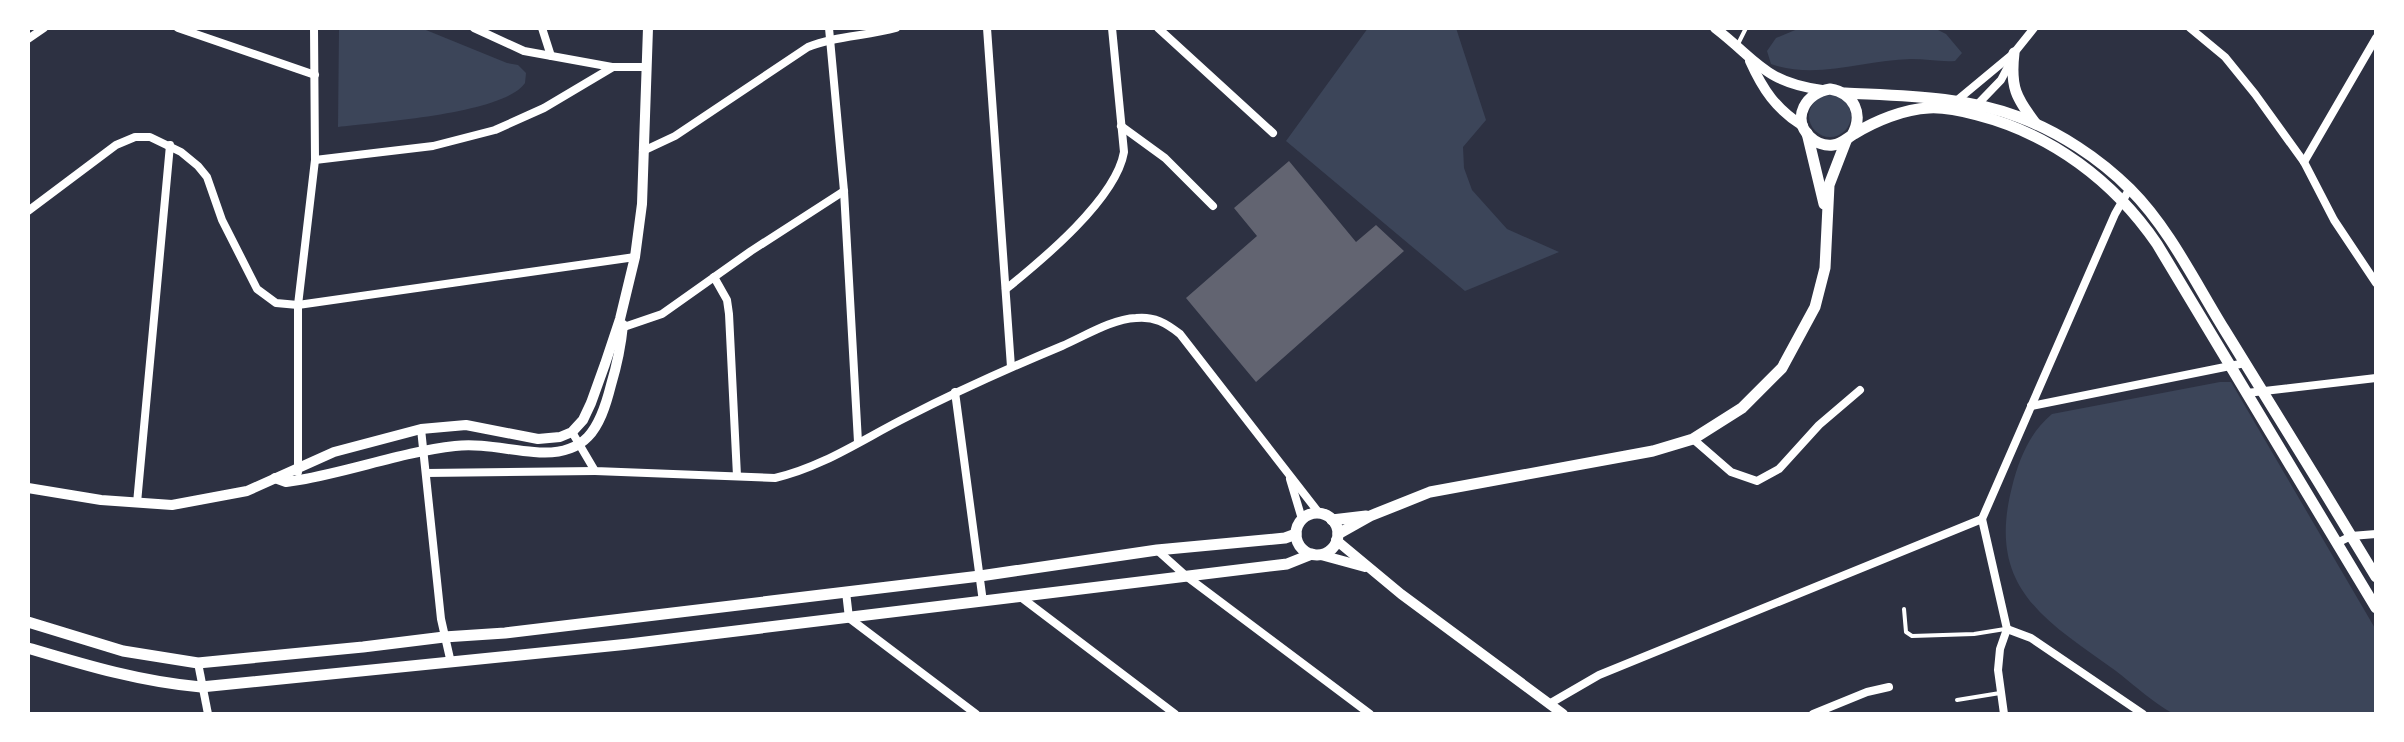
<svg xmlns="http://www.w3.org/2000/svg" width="2404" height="742" font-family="'Noto Sans',sans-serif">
	<rect width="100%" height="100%" fill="#2d3142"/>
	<g fill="#3c4559">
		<path d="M339,28H421L507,63L518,65L526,73L525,83C504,114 378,122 338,127Z"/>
		<polygon points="1368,28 1456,28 1486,120 1463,147 1464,168 1472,190 1507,229 1559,252 1465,291 1286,141"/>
		<path d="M1800,28H1934L1946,34L1962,53L1955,61C1940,62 1926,59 1911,59C1865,60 1816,80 1771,64L1767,51L1776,38Z"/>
		<circle cx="1830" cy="116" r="21"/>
		<path d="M2220,382H2231L2376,630V714C2325,714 2274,714 2224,714C2209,714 2188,718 2175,714C2162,710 2128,680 2116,671C2045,620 1986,588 2012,487C2019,459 2030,432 2052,414Z"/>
	</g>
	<polygon fill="#626471" points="1289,161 1356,242 1376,225 1404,251 1256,382 1186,298 1257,236 1234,208"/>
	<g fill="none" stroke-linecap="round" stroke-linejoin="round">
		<g stroke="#fff" stroke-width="4">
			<polyline points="1738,44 1746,28"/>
			<polyline points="1904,609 1906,632 1912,636 1974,634 2005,629"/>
			<polyline points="1957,700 2000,693"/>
		</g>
		<g stroke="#fff" stroke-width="8">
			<polyline points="178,28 315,75"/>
			<polyline points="474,28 524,51 612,67"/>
			<polyline points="542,28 551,56"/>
			<polyline points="829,28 844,191 858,442"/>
			<polyline points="987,28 1011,367"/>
			<polyline points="1158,28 1273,133"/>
			<polyline points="2190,28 2225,57 2255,94 2304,162 2334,220 2376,283"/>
			<polyline points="28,39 44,28"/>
			<polyline points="1955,102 2014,53 2034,28"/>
			<polyline points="1975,107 2001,80 2011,61"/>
			<polyline points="1121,126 1165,158 1213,206"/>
			<path d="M643,151L675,136L808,47C834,36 867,36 896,28"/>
			<polyline points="315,160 433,146 495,130 544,108 613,67 645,67"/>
			<polyline points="2304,162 2376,38"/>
			<polyline points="28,211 116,145 135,137 150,137 181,152 198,166 207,177 222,220 257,289 276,303 298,305 635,257"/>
			<polyline points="714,277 727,300 729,314 737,476"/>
			<path d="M1006,289C1042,260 1116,199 1124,152L1112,28"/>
			<polyline points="621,328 662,314 751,251 844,191"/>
			<polyline points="955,392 983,602"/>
			<polyline points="2247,393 2376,378"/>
			<polyline points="2031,406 2245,363"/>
			<polyline points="421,429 441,619 451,663"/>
			<path d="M572,432L595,471L775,478C823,467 863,439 907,417C958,391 1009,368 1062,346C1085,336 1112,319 1136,318C1154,316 1166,323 1180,334L1319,513"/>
			<polyline points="1693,439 1731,472 1757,481 1779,469 1819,425 1860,390"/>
			<polyline points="298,472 298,305 315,160 314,28"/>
			<polyline points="426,473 595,471"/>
			<polyline points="1290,479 1302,519"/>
			<polyline points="137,503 170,145"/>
			<polyline points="2337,543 2351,536 2376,534"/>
			<polyline points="1157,550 1186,576 1370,714"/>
			<polyline points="846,592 849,618 976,714"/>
			<polyline points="1022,598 1175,714"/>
			<polyline points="2007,629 2031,638 2143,714"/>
			<polyline points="198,663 208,714"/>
			<polyline points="1549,704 1599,675 1982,519"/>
			<polyline points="1813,714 1867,692 1889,687"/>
			<polyline points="2004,714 1998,670 2000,649 2007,629 1982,519 2115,214 2130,188"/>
		</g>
		<g stroke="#fff" stroke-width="10">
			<path d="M1715,28C1758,61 1764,82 1822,90"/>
			<path d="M1750,61C1763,90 1776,109 1803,126"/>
			<path d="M275,478L286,482L299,480C352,471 402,452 455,446C481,443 508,450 534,452C586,457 600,429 611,385C617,365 621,346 623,325"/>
			<polyline points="28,488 101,500 172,505 247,491 334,452 421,429 466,425 538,439 560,437 572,432 583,420 591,403 605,364 620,319 635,257 642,204 648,28"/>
			<polyline points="1336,540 1401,594 1563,714"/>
			<polyline points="1321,555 1365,567"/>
		</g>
		<g stroke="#fff" stroke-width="11">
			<path d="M2014,53C2010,87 2016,98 2036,124"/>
			<path d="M1845,93C1903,96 1964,96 2019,117C2059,132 2099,158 2130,189C2169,228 2195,282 2224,329C2275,411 2326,494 2376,577"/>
			<polyline points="1807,133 1824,204"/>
			<path d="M1852,135C1864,114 1854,93 1830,89C1807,92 1790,118 1810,137C1816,143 1825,146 1833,145C1842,144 1847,138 1854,134C1875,121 1904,109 1929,108C1945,107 1962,111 1977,115C2051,134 2114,181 2157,244L2376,608"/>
			<circle cx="1317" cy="534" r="21"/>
			<polyline points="1332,520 1366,516"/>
			<polyline points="1338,534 1370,516 1430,492 1653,451 1693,439 1742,408 1782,368 1815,307 1825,268 1829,185 1846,141"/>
			<polyline points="28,622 123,651 198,663 363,647 444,637 505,633 980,576 1157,550 1285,538 1296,534"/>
			<path d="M28,648C85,665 141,682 201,687L629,644L1287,564L1312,554"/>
		</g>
	</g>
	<rect width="2404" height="742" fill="none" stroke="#ffffff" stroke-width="60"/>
</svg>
